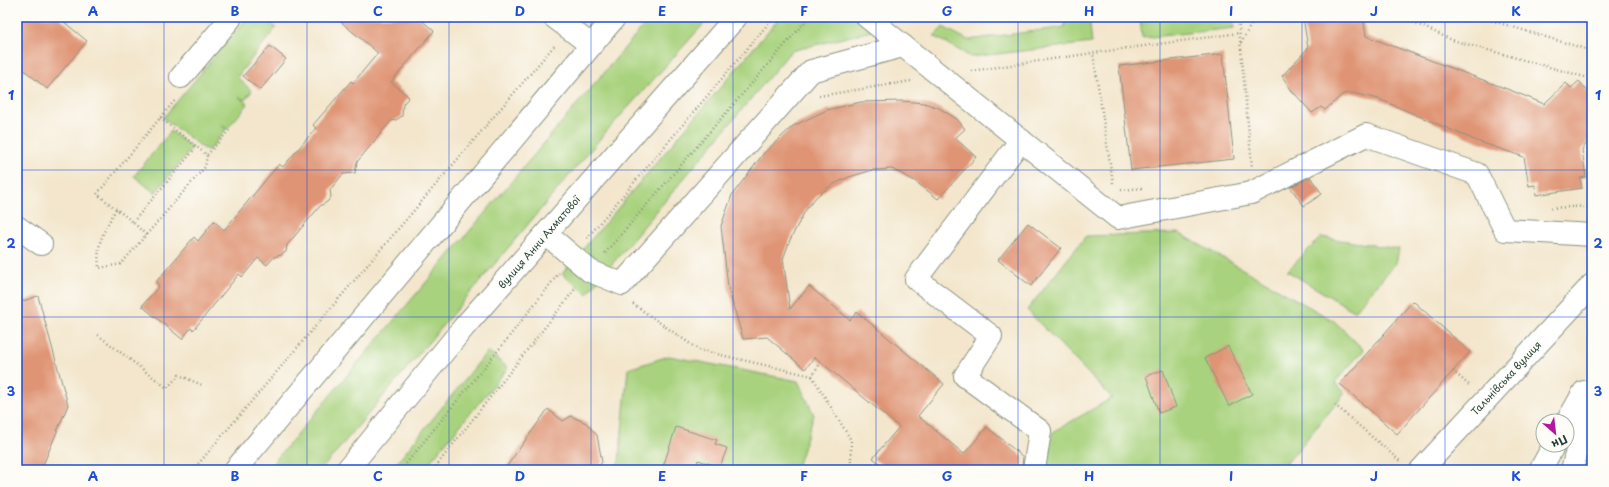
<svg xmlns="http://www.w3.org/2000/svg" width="1609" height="487" font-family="'Playpen Sans',sans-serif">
	<rect width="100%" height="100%" fill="#fdfcf7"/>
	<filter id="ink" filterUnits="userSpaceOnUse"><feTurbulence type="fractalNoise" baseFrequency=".025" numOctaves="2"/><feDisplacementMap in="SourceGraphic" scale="8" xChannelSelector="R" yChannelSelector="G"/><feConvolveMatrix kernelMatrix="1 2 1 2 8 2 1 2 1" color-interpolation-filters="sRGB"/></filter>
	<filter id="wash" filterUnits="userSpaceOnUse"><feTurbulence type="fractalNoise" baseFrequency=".012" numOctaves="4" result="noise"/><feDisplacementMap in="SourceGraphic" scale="16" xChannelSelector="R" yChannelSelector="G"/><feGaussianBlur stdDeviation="0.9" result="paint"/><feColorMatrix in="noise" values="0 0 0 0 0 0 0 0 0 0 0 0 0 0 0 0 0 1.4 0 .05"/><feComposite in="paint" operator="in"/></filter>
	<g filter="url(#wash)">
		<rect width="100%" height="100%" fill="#f3e6cc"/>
		<g fill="#a8d27d" stroke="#648858">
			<polygon points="248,17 263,17 276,28 237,77 252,91 245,100 239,97 248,104 227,129 220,124 226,129 213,146 208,150 203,148 163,118"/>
			<polygon points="651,17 710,17 605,133 321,470 267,470"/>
			<polygon points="780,17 863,17 879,29 791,51 587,294 562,274"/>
			<polygon points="1064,17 1089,17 1092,43 971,57 934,36 943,27 968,40 1065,27"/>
			<polygon points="1140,17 1233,17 1234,28 1142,38"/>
			<polygon points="171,131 192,148 155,193 134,176"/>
			<polygon points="1179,233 1334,321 1364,350 1335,382 1345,393 1281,470 1041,470 1040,467 1053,432 1112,398 1027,310 1086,236"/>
			<polygon points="1321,237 1399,249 1396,263 1354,311 1287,271"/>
			<polygon points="488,351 508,368 423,470 391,470"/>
			<polygon points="669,356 798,381 814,415 796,470 613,470 619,461 628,369"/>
		</g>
		<g id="blocks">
			<g fill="#df9475">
				<polygon points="17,17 58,17 87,41 47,89 17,64"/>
				<polygon points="335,17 418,17 434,31 391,82 409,97 403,104 402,116 396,120 391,121 357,162 355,173 343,174 330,190 331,197 327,202 320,206 287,245 286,252 281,255 274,257 267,265 258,258 242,277 239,274 195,328 193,330 191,328 182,339 142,306 159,286 156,282 194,237 198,241 214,221 224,230 279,164 283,167 316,128 313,125 351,81 353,83 378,53"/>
				<polygon points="1303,17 1363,17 1366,36 1515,92 1544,104 1566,83 1571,88 1579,81 1592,96 1592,138 1588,141 1582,150 1586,177 1580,178 1582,188 1536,195 1535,185 1529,186 1524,157 1477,141 1379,99 1352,93 1343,94 1325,110 1321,107 1312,113 1295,94 1294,94 1282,76 1308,48"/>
				<polygon points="270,46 286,59 260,90 243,76"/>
				<polygon points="1223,54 1234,159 1131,170 1119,66"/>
				<polygon points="902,101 924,103 939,108 957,119 965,129 955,138 976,157 938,199 915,181 892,169 873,170 849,177 832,185 817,196 805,211 790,240 783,259 790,309 809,286 850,320 857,312 944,384 918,416 964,454 987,427 1023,457 1022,466 1019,470 888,470 873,458 899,427 815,357 805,369 767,337 743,339 728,287 721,226 732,195 764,153 793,126 827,110 861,102"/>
				<polygon points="1310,177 1322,194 1304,206 1290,187"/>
				<polygon points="1028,223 1061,248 1031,286 998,260"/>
				<polygon points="38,296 68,405 41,470 17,470 17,303"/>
				<polygon points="1413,301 1470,352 1397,434 1340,384"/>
				<polygon points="1228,346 1252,394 1229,406 1205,358"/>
				<polygon points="1163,370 1176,407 1159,413 1146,376"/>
				<polygon points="548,409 563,421 571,416 586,423 597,435 602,462 596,470 504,470"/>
				<polygon points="676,427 717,440 715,444 727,448 720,467 698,460 695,470 662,470"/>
			</g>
		</g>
	</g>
	<g filter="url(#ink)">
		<use href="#blocks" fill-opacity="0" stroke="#899280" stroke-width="1"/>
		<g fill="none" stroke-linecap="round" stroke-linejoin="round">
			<defs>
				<g id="minor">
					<polyline points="554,17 591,45"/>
					<polyline points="867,17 1118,218 1251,193 1366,135 1477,174 1505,230 1592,235"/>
					<polyline points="181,77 230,19"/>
					<polyline points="1021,140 916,279 991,336 965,376 1040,431 1034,470"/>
					<polyline points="17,227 41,244"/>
					<polyline points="546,234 590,271 622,284 811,71 903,46"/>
					<polyline points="1567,422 1584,392"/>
					<polyline points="1421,470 1592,285"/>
					<polyline points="1540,470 1554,445"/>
					<polyline points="1572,470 1592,391"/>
				</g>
				<g id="major">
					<polyline points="235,470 615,17"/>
					<polyline points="347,470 464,327 736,17"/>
				</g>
			</defs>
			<use href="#minor" stroke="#899280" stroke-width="24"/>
			<use href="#major" stroke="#899280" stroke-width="24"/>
			<g stroke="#899280" stroke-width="2.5" stroke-dasharray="1 3" stroke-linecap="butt">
				<polyline points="1238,17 1252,167"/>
				<polyline points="1402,17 1452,40 1592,79"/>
				<polyline points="1480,17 1592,51"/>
				<polyline points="1241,43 1255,17"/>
				<polyline points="971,71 1093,53"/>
				<polyline points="819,96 911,81"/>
				<polyline points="160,118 207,155 229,130"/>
				<polyline points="1113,183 1093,53 1239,33"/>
				<polyline points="1121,190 1142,188"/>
				<polyline points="1551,208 1592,206"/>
				<path d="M116,209C104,232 96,241 99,268L121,264L205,167L207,155"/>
				<polyline points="133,222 194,150"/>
				<polyline points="146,235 133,222 97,194 176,99"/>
				<polyline points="587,238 774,17"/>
				<polyline points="605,253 809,17"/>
				<polyline points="633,304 699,350 812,376 821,362"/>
				<polyline points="98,335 167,388 179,375 202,385"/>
				<polyline points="1453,371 1470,386"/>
				<polyline points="812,376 851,440 851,470"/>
				<polyline points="1335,405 1400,461"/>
				<polyline points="193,470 554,46"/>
				<polyline points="401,470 504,343 559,273"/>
				<polyline points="433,470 575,289"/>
				<polyline points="602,470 603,468"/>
			</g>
			<use href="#minor" stroke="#fff" stroke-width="22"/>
			<use href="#major" stroke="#fff" stroke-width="22"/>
		</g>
	</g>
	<path fill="none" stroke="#1d4ed8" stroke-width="1" stroke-opacity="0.55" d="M164,17V470M307,17V470M449,17V470M591,17V470M733,17V470M876,17V470M1018,17V470M1160,17V470M1302,17V470M1445,17V470M17,170H1592M17,317H1592"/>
	<g text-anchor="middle" stroke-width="3" stroke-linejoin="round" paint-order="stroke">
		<g font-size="10" fill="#1f3d34" stroke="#fdfcf7">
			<text transform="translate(539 242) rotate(-49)" y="4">вулиця Анни Ахматової</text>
			<text transform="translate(1506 378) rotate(-47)" y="4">Тальнівська вулиця</text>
		</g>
	</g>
	<rect width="1609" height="487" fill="none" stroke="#fdfcf7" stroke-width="44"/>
	<g transform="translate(1555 433) rotate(152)"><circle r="19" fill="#fdfcf7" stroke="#a4b0a9"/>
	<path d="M0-3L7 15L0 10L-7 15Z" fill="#b5179e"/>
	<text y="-6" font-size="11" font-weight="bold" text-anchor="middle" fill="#1f3d34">Пн</text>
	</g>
	<rect x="22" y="22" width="1565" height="443" fill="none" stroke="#1d4ed8" stroke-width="1.5"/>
	<g font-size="13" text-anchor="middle" font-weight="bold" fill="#1d4ed8">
		<text x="93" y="16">A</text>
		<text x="235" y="16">B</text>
		<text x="378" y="16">C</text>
		<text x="520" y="16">D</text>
		<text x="662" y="16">E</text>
		<text x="804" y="16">F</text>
		<text x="947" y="16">G</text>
		<text x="1089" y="16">H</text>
		<text x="1231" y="16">I</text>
		<text x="1374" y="16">J</text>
		<text x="1516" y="16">K</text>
		<text x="11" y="100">1</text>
		<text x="1598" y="100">1</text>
		<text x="11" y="248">2</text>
		<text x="1598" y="248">2</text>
		<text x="11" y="396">3</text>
		<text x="1598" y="396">3</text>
		<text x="93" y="481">A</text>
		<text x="235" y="481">B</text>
		<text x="378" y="481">C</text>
		<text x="520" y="481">D</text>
		<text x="662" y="481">E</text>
		<text x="804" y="481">F</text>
		<text x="947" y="481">G</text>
		<text x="1089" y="481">H</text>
		<text x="1231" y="481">I</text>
		<text x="1374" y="481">J</text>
		<text x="1516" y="481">K</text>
	</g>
</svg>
